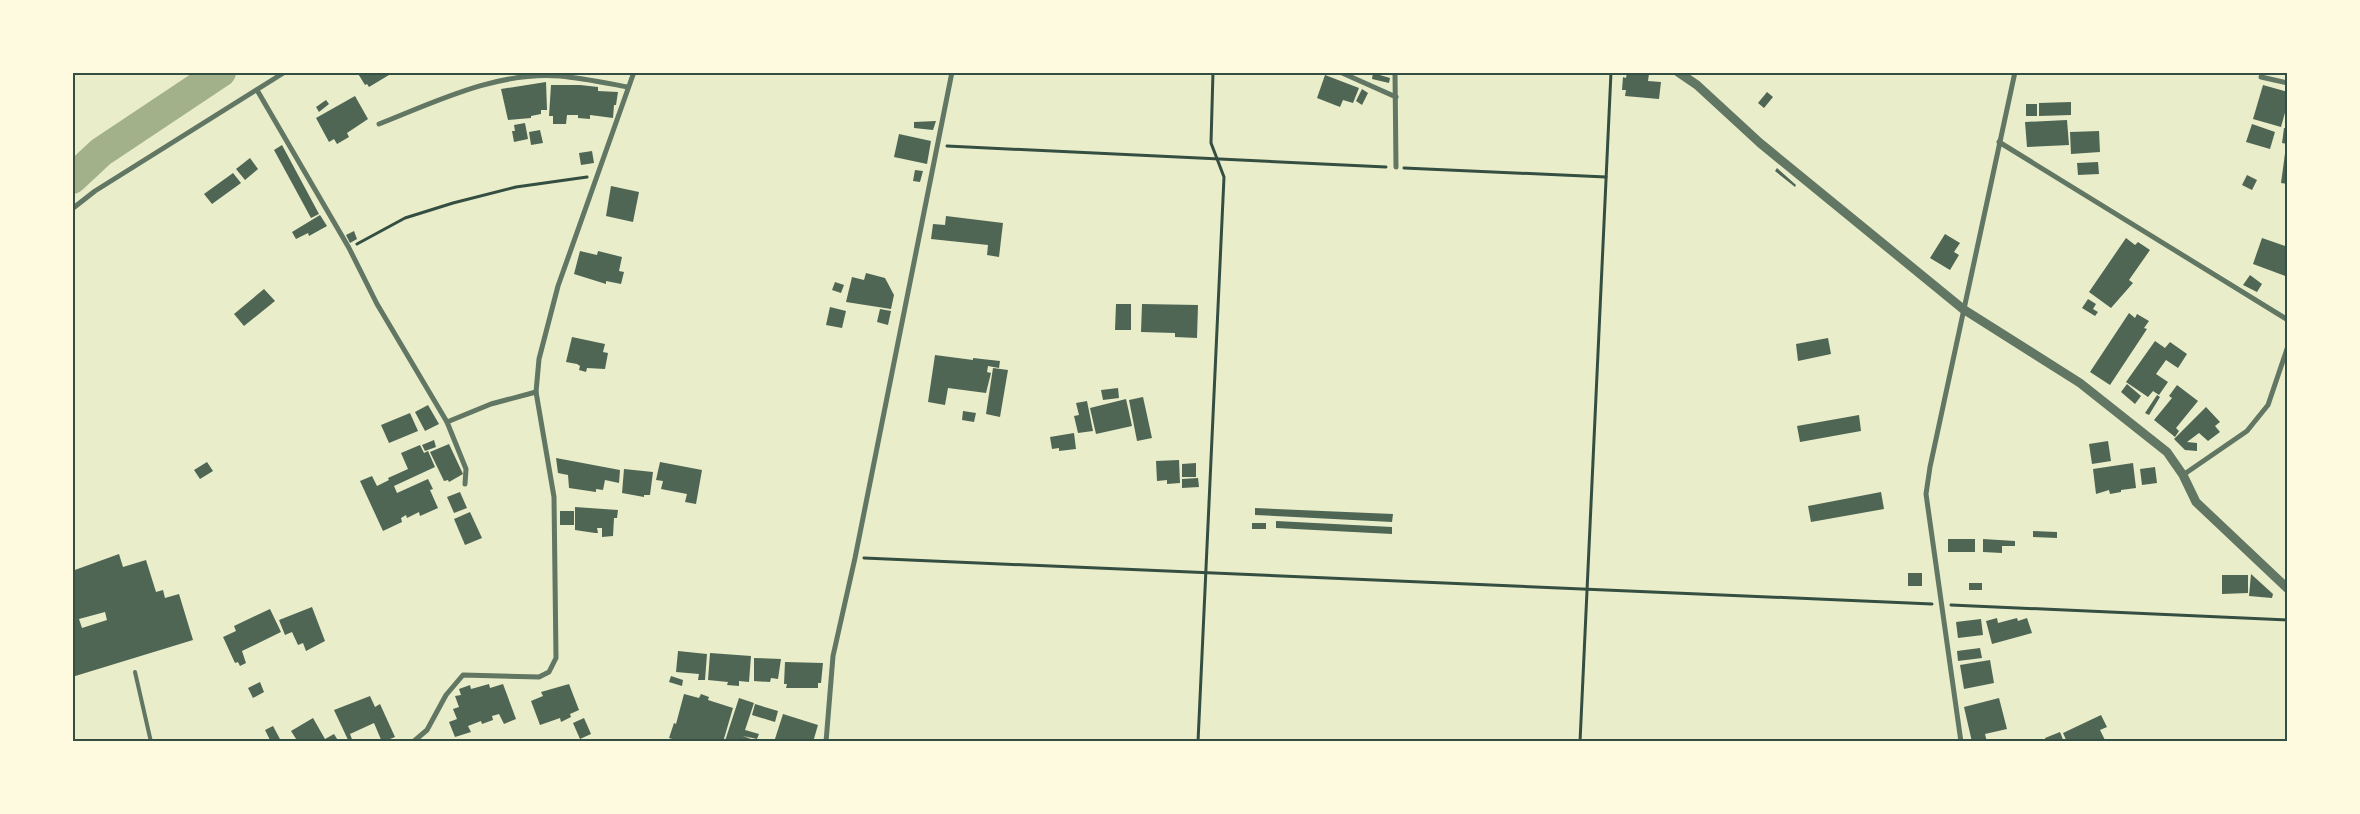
<svg xmlns="http://www.w3.org/2000/svg" width="2360" height="814" font-family="Manrope,sans-serif">
	<rect width="100%" height="100%" fill="#e9edc9"/>
	<g fill="none" stroke-linecap="round" stroke-linejoin="round">
		<polyline stroke="#a3b18a" stroke-width="30" points="72,179 101,152 221,72"/>
	</g>
	<g fill="#4f6655" fill-rule="evenodd">
		<polygon points="357,72 388,72 389,75 369,87 367,84 365,85"/>
		<polygon points="1627,72 1649,74 1648,81 1661,82 1659,99 1625,96 1626,90 1622,90 1623,77 1626,78"/>
		<polygon points="1373,73 1390,78 1389,83 1372,79"/>
		<polygon points="1325,75 1359,88 1353,103 1343,100 1340,107 1317,98"/>
		<polygon points="546,82 547,110 541,110 541,114 531,116 531,118 508,120 501,89"/>
		<polygon points="551,85 580,85 598,87 598,91 618,92 616,105 614,105 613,118 590,115 590,119 578,118 578,115 567,115 566,124 553,124 553,116 549,116"/>
		<polygon points="2263,85 2288,92 2288,102 2281,127 2253,119"/>
		<polygon points="1362,89 1368,93 1362,105 1356,101"/>
		<polygon points="1767,92 1773,97 1764,108 1758,103"/>
		<polygon points="355,96 368,119 347,133 349,137 337,144 334,139 329,142 316,118"/>
		<polygon points="326,100 329,104 319,112 316,107"/>
		<polygon points="2071,102 2071,115 2039,116 2039,103"/>
		<rect x="2026" y="104" width="11" height="12"/>
		<polygon points="2067,120 2069,145 2027,147 2025,122"/>
		<polygon points="936,121 933,130 914,128 914,122"/>
		<polygon points="525,123 528,139 514,142 512,131 515,131 514,125"/>
		<polygon points="2252,124 2275,132 2270,149 2246,142"/>
		<polygon points="2284,128 2288,128 2288,144 2282,143"/>
		<polygon points="540,130 543,143 531,145 529,132"/>
		<polygon points="2099,131 2100,152 2071,154 2070,132"/>
		<polygon points="899,134 931,141 927,164 894,157"/>
		<polygon points="282,145 319,214 311,218 274,150"/>
		<polygon points="2286,146 2288,146 2288,184 2281,183"/>
		<polygon points="592,151 594,163 581,165 579,153"/>
		<polygon points="250,158 258,169 245,180 236,169"/>
		<polygon points="2098,162 2099,174 2078,175 2077,163"/>
		<polygon points="1777,168 1796,185 1795,187 1775,171"/>
		<polygon points="915,170 923,171 920,182 913,181"/>
		<polygon points="233,173 241,183 212,204 204,194"/>
		<polygon points="2247,175 2257,180 2252,190 2242,185"/>
		<polygon points="611,186 639,192 633,222 606,216"/>
		<polygon points="320,215 327,226 309,236 308,233 296,239 292,232"/>
		<polygon points="946,216 1003,223 999,257 987,255 988,245 931,239 933,224 945,225"/>
		<polygon points="354,231 357,239 350,243 346,235"/>
		<polygon points="1945,234 1960,243 1954,252 1959,255 1950,270 1930,258"/>
		<polygon points="2126,238 2135,245 2138,242 2150,250 2129,280 2133,283 2111,308 2089,292"/>
		<polygon points="2262,238 2288,247 2288,277 2253,264"/>
		<polygon points="580,251 597,255 598,251 622,257 619,271 624,272 621,284 606,281 606,284 574,274"/>
		<polygon points="866,273 885,278 894,295 891,309 846,302 852,277 864,280"/>
		<polygon points="2250,275 2262,284 2257,292 2243,285"/>
		<polygon points="835,282 844,285 841,293 832,290"/>
		<polygon points="264,289 275,301 244,326 234,314"/>
		<polygon points="2088,299 2096,304 2093,309 2098,312 2095,316 2082,308"/>
		<polygon points="1116,304 1131,304 1131,330 1115,330"/>
		<polygon points="1142,304 1198,305 1197,338 1175,337 1175,333 1141,332"/>
		<polygon points="830,307 846,311 842,328 826,325"/>
		<polygon points="880,309 891,311 888,325 877,322"/>
		<polygon points="2129,313 2135,318 2137,314 2149,321 2144,328 2147,329 2110,385 2090,372"/>
		<polygon points="572,337 605,344 603,352 608,353 605,369 587,368 586,372 579,370 580,366 577,364 566,362"/>
		<polygon points="1828,338 1831,354 1798,361 1796,344"/>
		<polygon points="2155,341 2165,348 2170,342 2187,354 2178,368 2166,360 2156,374 2168,382 2159,395 2153,391 2148,397 2126,382"/>
		<polygon points="935,355 973,360 973,358 1000,361 999,368 988,366 987,372 991,373 986,393 948,388 945,405 928,402"/>
		<polygon points="993,368 1008,370 1000,417 986,414"/>
		<polygon points="2127,384 2141,396 2135,404 2121,392"/>
		<polygon points="2177,385 2198,401 2176,428 2179,431 2175,437 2154,420 2172,398 2169,396"/>
		<polygon points="1118,388 1119,398 1103,400 1101,390"/>
		<polygon points="2157,395 2160,397 2149,415 2145,413"/>
		<polygon points="1143,397 1152,438 1137,441 1129,400"/>
		<polygon points="1126,399 1132,426 1096,434 1090,408"/>
		<polygon points="1087,401 1093,431 1078,433 1074,416 1079,415 1076,403"/>
		<polygon points="428,405 439,424 425,431 415,412"/>
		<polygon points="2206,407 2220,422 2215,426 2220,432 2208,441 2199,433 2187,442 2197,443 2197,451 2185,450 2174,439"/>
		<polygon points="963,411 976,413 974,422 962,420"/>
		<polygon points="410,413 418,431 389,443 381,425"/>
		<polygon points="1859,415 1861,431 1800,442 1797,426"/>
		<polygon points="1074,433 1076,449 1059,451 1059,448 1052,449 1050,437"/>
		<polygon points="434,440 436,447 425,451 422,445"/>
		<polygon points="2108,441 2111,461 2092,464 2089,444"/>
		<polygon points="449,444 463,474 449,482 448,480 444,481 430,452"/>
		<polygon points="420,445 424,453 428,451 435,467 394,486 397,493 428,479 433,489 430,490 438,508 420,516 419,512 407,518 406,515 401,518 402,522 383,531 360,481 372,476 377,486 389,480 388,478 408,469 401,453"/>
		<polygon points="556,458 620,470 619,483 605,480 603,490 596,489 596,492 569,488 568,475 558,473"/>
		<polygon points="1179,460 1180,483 1167,484 1167,480 1157,481 1156,461"/>
		<polygon points="207,462 213,471 200,479 194,470"/>
		<polygon points="660,462 702,470 696,504 685,502 687,494 661,489 663,481 656,480"/>
		<polygon points="1196,463 1196,477 1182,477 1182,464"/>
		<polygon points="2133,463 2136,488 2121,490 2121,492 2110,494 2109,490 2096,494 2093,469"/>
		<polygon points="2155,467 2157,483 2142,485 2140,469"/>
		<polygon points="624,469 653,472 650,495 644,495 644,497 622,493"/>
		<polygon points="1198,478 1199,487 1182,488 1182,479"/>
		<polygon points="460,492 467,508 454,513 447,497"/>
		<polygon points="1881,492 1884,509 1811,522 1808,506"/>
		<polygon points="575,507 618,510 617,518 614,518 613,536 602,537 602,528 597,528 598,533 595,533 575,530"/>
		<polygon points="1255,508 1393,514 1392,522 1255,515"/>
		<rect x="560" y="511" width="14" height="14"/>
		<polygon points="470,512 482,538 465,545 454,519"/>
		<polygon points="1276,521 1392,527 1392,534 1276,528"/>
		<rect x="1252" y="523" width="14" height="6"/>
		<polygon points="2033,531 2057,532 2057,538 2033,537"/>
		<rect x="1948" y="539" width="27" height="13"/>
		<polygon points="1983,539 2015,541 2015,546 2002,546 2002,553 1983,552"/>
		<path d="M119,554L123,567L146,560L156,592L163,590L165,598L179,594L193,640L72,677V571ZM105,612L107,620L82,628L79,619Z"/>
		<rect x="1908" y="573" width="14" height="13"/>
		<polygon points="2251,574 2273,594 2272,598 2249,596"/>
		<polygon points="2222,575 2248,575 2248,593 2222,594"/>
		<rect x="1969" y="583" width="13" height="7"/>
		<polygon points="312,607 325,641 306,651 303,643 298,645 292,632 285,635 279,620"/>
		<polygon points="270,609 281,632 242,651 246,663 240,666 238,662 235,663 223,637 236,631 234,626"/>
		<polygon points="1997,618 1998,623 2017,618 2018,621 2027,618 2032,633 1992,644 1986,621"/>
		<polygon points="1981,619 1983,635 1958,638 1956,622"/>
		<polygon points="1980,648 1982,658 1958,661 1957,651"/>
		<polygon points="678,651 707,654 705,680 698,680 699,674 676,672"/>
		<polygon points="710,653 751,656 749,682 739,681 739,686 727,685 728,682 708,680"/>
		<polygon points="754,658 781,659 778,679 771,678 770,682 754,681"/>
		<polygon points="1990,660 1994,683 1964,689 1960,665"/>
		<polygon points="785,662 823,663 821,683 818,683 818,688 786,688 787,684 784,684"/>
		<polygon points="671,676 683,680 682,686 669,682"/>
		<polygon points="260,682 264,692 253,698 248,688"/>
		<polygon points="489,684 490,688 503,684 516,719 504,724 499,714 492,716 493,720 482,724 481,721 468,726 471,732 455,737 449,722 457,719 453,709 459,707 455,696 461,695 459,689 470,685 471,689"/>
		<polygon points="569,684 579,710 570,714 571,717 561,722 560,718 540,725 531,701 543,696 541,692"/>
		<polygon points="684,694 699,698 701,694 709,697 708,700 733,708 723,742 682,742 669,738 674,723 676,724"/>
		<polygon points="370,696 375,707 380,704 395,737 382,742 374,723 350,734 353,742 349,742 334,710"/>
		<polygon points="739,698 754,703 745,730 759,734 757,739 743,736 759,742 725,741"/>
		<polygon points="1999,698 2007,729 1985,734 1987,742 1972,742 1964,707"/>
		<polygon points="755,704 778,711 775,722 752,715"/>
		<polygon points="783,714 818,725 813,742 774,742"/>
		<polygon points="2101,715 2107,727 2100,730 2106,742 2067,742 2063,733"/>
		<polygon points="313,718 325,739 334,734 339,742 298,742 291,731"/>
		<polygon points="584,718 591,734 580,739 573,723"/>
		<polygon points="273,726 281,741 280,742 271,742 265,730"/>
		<polygon points="2060,732 2064,742 2046,742 2045,738"/>
	</g>
	<g fill="none" stroke-linecap="round" stroke-linejoin="round">
		<g stroke="#344e41" stroke-width="3">
			<polyline points="947,146 1386,167"/>
			<polyline points="1404,168 1606,177"/>
			<polyline points="357,244 405,218 453,203 516,187 587,177"/>
			<polyline points="864,558 1932,604"/>
			<polyline points="1951,605 2288,620"/>
			<polyline points="1198,742 1224,177 1211,143 1213,72"/>
			<polyline points="1580,742 1611,72"/>
		</g>
		<polyline stroke="#617663" stroke-width="4" points="135,672 151,742"/>
		<g stroke="#617663" stroke-width="5">
			<polyline points="1340,72 1396,97"/>
			<polyline points="1395,72 1396,167"/>
			<polyline points="2261,77 2288,83"/>
			<polyline points="257,90 349,248 377,304 447,422 466,469 465,484"/>
			<path d="M379,124C435,102 497,71 560,76C582,78 606,83 628,87"/>
			<polyline points="1999,142 2288,320"/>
			<polyline points="72,209 95,191 285,72"/>
			<polyline points="447,422 491,404 536,392"/>
			<polyline points="2183,475 2247,431 2268,405 2288,346"/>
			<polyline points="413,742 427,730 446,695 463,675 539,677 549,672 556,658 554,497 536,392 539,359 558,286 634,72"/>
			<polyline points="826,742 833,656 855,558 952,72"/>
			<polyline points="1961,742 1926,494 1930,467 2015,72"/>
		</g>
		<polyline stroke="#617663" stroke-width="9" points="1678,72 1697,85 1760,143 1963,309 2080,383 2167,452 2183,475 2196,502 2288,589"/>
	</g>
	<rect width="2360" height="814" fill="none" stroke="#fefae0" stroke-width="148"/>
	<rect x="74" y="74" width="2212" height="666" fill="none" stroke="#344e41" stroke-width="2"/>
</svg>
